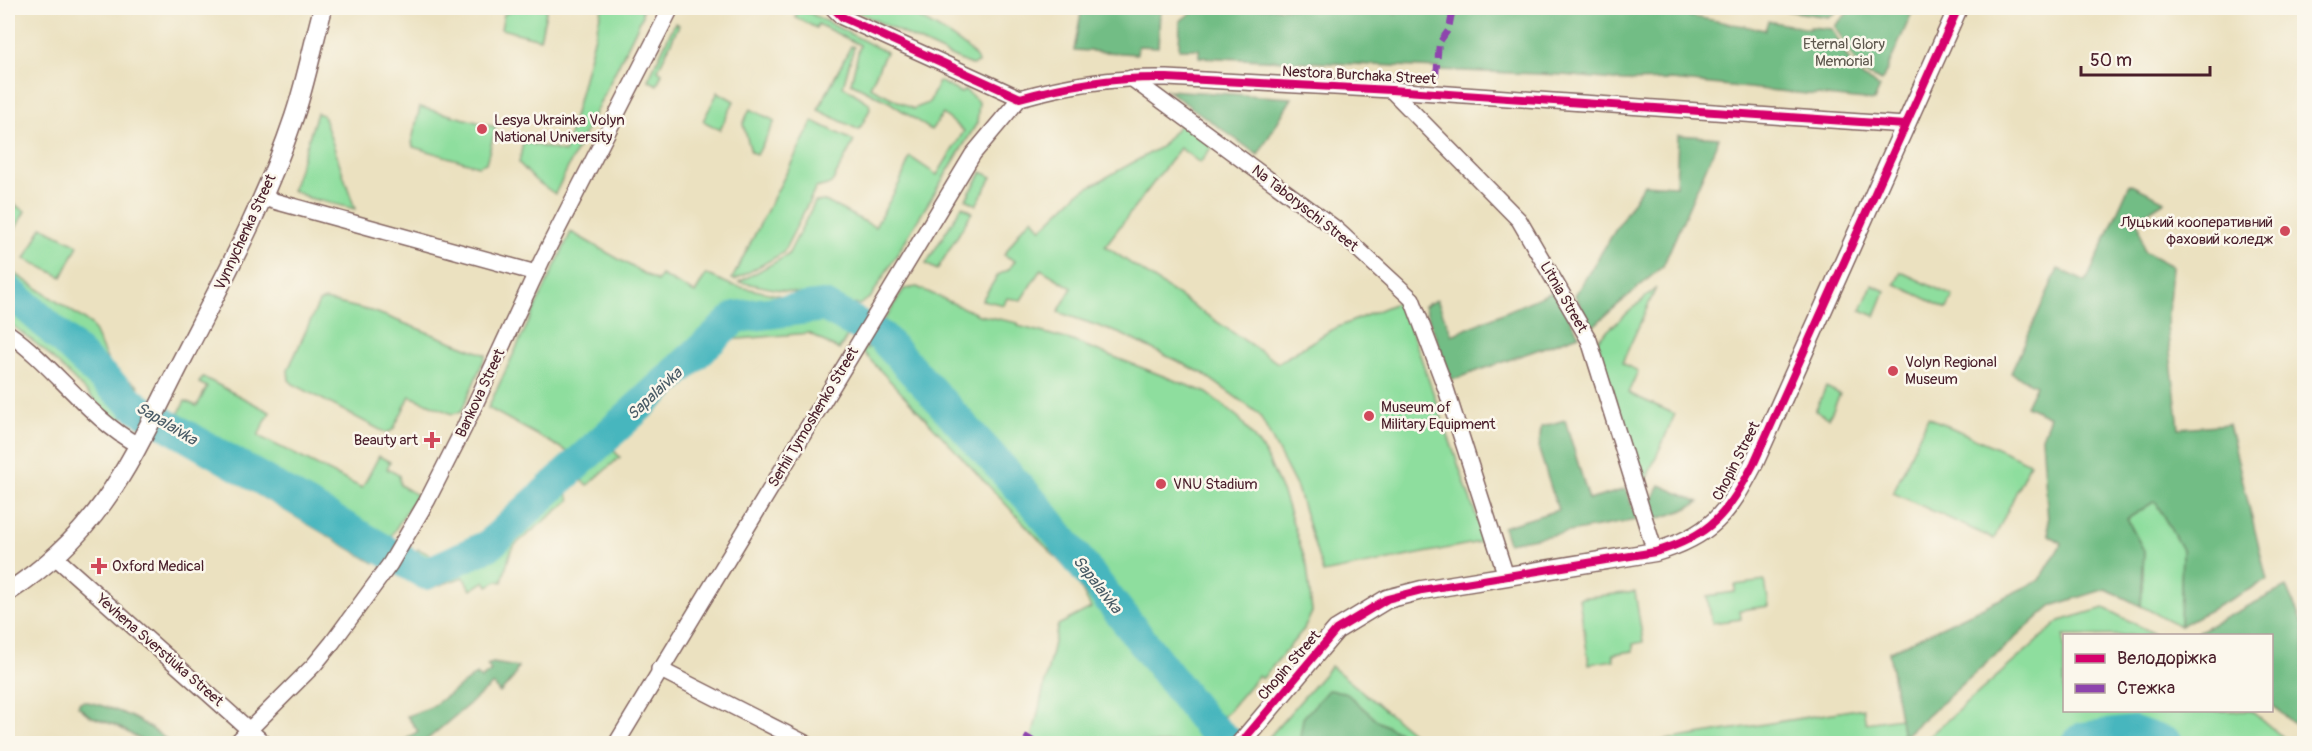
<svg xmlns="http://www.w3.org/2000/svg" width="2312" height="751" font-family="Pangolin,sans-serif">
	<rect width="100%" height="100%" fill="#fbf7ec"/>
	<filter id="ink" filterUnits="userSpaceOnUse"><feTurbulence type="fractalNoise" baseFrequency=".0167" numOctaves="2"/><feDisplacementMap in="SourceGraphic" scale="12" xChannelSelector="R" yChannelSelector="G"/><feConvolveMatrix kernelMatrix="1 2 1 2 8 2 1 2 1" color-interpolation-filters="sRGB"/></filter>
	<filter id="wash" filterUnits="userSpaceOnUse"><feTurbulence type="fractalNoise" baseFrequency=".008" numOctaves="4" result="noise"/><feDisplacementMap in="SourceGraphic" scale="24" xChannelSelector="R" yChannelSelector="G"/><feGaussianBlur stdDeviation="1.35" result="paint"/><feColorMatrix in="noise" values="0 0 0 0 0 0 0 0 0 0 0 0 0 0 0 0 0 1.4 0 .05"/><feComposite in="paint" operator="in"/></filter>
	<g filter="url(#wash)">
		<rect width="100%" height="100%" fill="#ebe1c0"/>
		<g fill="#8ede9e" stroke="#6c7e64" stroke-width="1.5">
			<polygon points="520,8 547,8 540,39 501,29 504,14"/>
			<polygon points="602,8 642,8 642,17 555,194 535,180 519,163 523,142 565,152"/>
			<polygon points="800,8 886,52 870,87 913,109 929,103 939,81 961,93 965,90 979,102 977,123 871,297 859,305 739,282 788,255 815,202 825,201 875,227 900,182 910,157 937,175 964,131 943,114 931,130 889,102 851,83 860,45 818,24 816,28 795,17"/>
			<path d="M849,8C864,7 882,4 896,8C911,11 978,49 978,63L972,65L957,59Z"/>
			<polygon points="675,23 679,25 658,70 662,73 657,85 648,80"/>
			<polygon points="851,46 854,47 843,86 869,103 870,109 859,130 818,110"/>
			<polygon points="718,92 734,101 720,130 703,121"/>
			<polygon points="420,107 496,127 486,163 478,166 413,147 412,140"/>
			<polygon points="750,109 775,121 757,155 751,152 743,124"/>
			<polygon points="317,113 323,115 355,209 309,198 292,190"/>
			<polygon points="813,121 854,141 831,184 816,188 783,253 735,280 732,279"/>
			<polygon points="1181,123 1213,145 1200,163 1180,148 1105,246 1278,363 1331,330 1401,301 1485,541 1323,573 1297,488 1259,414 1202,373 1121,334 1058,312 1072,288 1041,269 1021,300 1007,298 1004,305 982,300 998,275 1008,270 1015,261 1004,255 1022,228 1033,218 1041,229 1078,193 1161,147"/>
			<polygon points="982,172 992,177 976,205 966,199"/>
			<polygon points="8,201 25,211 8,243"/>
			<polygon points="962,206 972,212 937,270 926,264"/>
			<polygon points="42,227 78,245 62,277 25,259"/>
			<polygon points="571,232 657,281 661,275 695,293 706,274 731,285 861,313 839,350 809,333 727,340 683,369 606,443 620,457 588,485 579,479 566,492 570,500 516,544 511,550 502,582 497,581 488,586 485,581 471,590 463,577 429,589 400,573 418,549 435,557 472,546 546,481 570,453 488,408"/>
			<polygon points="8,269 91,324 112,370 139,386 119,424 44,350 8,322"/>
			<polygon points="1901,272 1953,296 1947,309 1895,284"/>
			<polygon points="1872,285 1885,291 1875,316 1861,310"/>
			<polygon points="917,287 979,315 1018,323 1018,326 1070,340 1207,393 1239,418 1265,453 1284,496 1307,566 1312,612 1304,629 1262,679 1258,676 1201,743 1031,743 1058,625 1091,608 1076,579 861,350 868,348 881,325 890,326 883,322 904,289"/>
			<polygon points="1656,288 1622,363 1638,371 1628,393 1675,414 1642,489 1597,340"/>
			<polygon points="325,300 375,312 486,355 461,412 452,414 410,396 393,430 386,433 293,384 289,380 288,370 319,302"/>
			<polygon points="203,377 270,412 258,436 362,488 379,456 390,462 387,469 399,475 400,485 417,495 374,563 165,440 185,401 197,406 207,387 199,383"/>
			<polygon points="1826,387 1840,394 1829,418 1815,411"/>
			<polygon points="1928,417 2030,463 1994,539 1893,493"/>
			<polygon points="2155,501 2182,550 2180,626 2141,606 2144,551 2127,519"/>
			<polygon points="1765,581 1769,606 1740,610 1741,619 1712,623 1707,596 1735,592 1735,585"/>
			<polygon points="1635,592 1643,642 1633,644 1633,651 1613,654 1614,660 1589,664 1579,598"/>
			<polygon points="2104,608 2157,635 2064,636 2064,710 2251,711 2290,743 1921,743 2060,621"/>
			<polygon points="1331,666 1425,743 1263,744"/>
			<polygon points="1863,708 1866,723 1900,718 1904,743 1642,744"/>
		</g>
		<g fill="#72bd85" stroke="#5e6e58" stroke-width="1.5">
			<polygon points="1082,8 1165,8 1160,11 1158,47 1138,46 1137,54 1074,50"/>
			<polygon points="1198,8 1370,8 1396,13 1419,8 1690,8 1689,16 1765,30 1768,21 1809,29 1810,27 1832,29 1856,73 1880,87 1874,101 1672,80 1625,81 1563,75 1439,70 1439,68 1199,57 1199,49 1179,49 1180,21"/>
			<polygon points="1769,8 1844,8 1828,17"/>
			<polygon points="1852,8 1914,8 1882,81 1861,72 1835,26"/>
			<polygon points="1167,90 1292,98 1258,155"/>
			<polygon points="1678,135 1719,138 1663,266 1591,328 1575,295 1644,184 1676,186"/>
			<polygon points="2130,184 2165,201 2138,218 2144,251 2172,266 2167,326 2179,428 2229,424 2267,580 2180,626 2182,550 2155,501 2127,519 2144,551 2141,606 2106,589 2051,606 1903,737 1889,652 2040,580 2062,543 2049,535 2042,437 2050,417 2026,406 2036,385 2011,373 2058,269 2086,282"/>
			<polygon points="1554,291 1579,335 1452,380 1424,306 1437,300 1452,335"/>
			<polygon points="1565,420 1589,500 1626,489 1637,520 1508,543 1503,527 1558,510 1539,450 1541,427"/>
			<polygon points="1660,485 1699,502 1684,510 1654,520 1649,506"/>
			<polygon points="2286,587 2304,627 2304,733 2272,705 2272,636 2191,635"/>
			<polygon points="493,663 518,667 514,677 500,693 493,684 423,743 401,743 418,731 407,716 431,707 477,674 481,679 491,671 487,665"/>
			<polygon points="1328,690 1345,692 1379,722 1399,732 1404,743 1304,743 1300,738 1303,718"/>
			<path d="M84,701C116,708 146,721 170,743H146L117,726L90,716L78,706L80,702Z"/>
		</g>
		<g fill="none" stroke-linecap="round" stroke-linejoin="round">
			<g stroke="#47b6be" stroke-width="32">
				<path d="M8,291C54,327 92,371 138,408L426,574L489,545L736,317L824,306L882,337L1037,507L1206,723L1231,744"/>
				<polyline points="2076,744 2083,738 2134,732 2168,744"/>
			</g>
		</g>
	</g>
	<g filter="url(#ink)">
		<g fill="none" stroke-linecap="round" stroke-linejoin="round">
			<defs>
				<g id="minor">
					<path d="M833,8L842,17L1020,98C1069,84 1117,77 1167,78L1391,90L1905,125"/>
					<polyline points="1131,78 1335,228 1412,299 1446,389 1506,576"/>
					<polyline points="1391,90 1519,220 1589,340 1655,552"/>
					<polyline points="263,198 536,273"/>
					<path d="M8,333C54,365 90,420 138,445"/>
					<polyline points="55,557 265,744"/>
					<polyline points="659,669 807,744"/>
					<polyline points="235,744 314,665 332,643 390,564 427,501 464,428 542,260 671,8"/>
					<polyline points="616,744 973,154 1020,98"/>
				</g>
				<g id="tertiary">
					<path d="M8,592C106,529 133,455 184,356C224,278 266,201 294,117C306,82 313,44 323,8"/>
					<path d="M1240,744L1336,630L1387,599L1422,590L1655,552C1711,536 1728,513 1754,463L1958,8"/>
				</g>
			</defs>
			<use href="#minor" stroke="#82635f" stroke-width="18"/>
			<use href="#tertiary" stroke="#82635f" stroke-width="21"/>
			<use href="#minor" stroke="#fff" stroke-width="15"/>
			<use href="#tertiary" stroke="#fff" stroke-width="18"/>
			<g stroke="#8e44ad" stroke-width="6" stroke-dasharray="12 6" stroke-linecap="butt">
				<polyline points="1436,76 1439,43 1449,29 1453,8"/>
				<polyline points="1025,736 1038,744"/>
			</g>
			<defs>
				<g id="cycleway">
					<path d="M833,8L842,17L1020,98C1069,84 1117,77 1167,78L1391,90L1905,125"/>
					<path d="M1240,744L1336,630L1387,599L1422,590L1655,552C1711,536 1728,513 1754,463L1958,8"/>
				</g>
			</defs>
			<use href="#cycleway" stroke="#fbf7ec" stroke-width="11"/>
			<use href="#cycleway" stroke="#d6006c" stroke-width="8"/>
		</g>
	</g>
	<g fill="#d1495b" stroke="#fbf7ec" stroke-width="2">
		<circle cx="482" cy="129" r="6"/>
		<circle cx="2285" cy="231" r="6"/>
		<circle cx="1893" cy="371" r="6"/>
		<circle cx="1369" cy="416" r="6"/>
		<path d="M429 431h6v6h6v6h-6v6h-6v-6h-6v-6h6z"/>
		<circle cx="1161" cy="484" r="6"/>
		<path d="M96 557h6v6h6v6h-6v6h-6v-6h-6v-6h6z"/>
	</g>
	<g text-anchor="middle" stroke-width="5" stroke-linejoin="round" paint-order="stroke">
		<g font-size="15" fill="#5e584e" stroke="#fbf7ec">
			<text x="1844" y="49">Eternal Glory<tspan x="1844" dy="17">Memorial</tspan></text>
		</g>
		<g font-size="15" fill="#4a1f2b" stroke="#fbf7ec">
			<text transform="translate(1359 75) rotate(3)" y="5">Nestora Burchaka Street</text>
			<text transform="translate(1305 208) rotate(38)" y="5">Na Taboryschi Street</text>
			<text transform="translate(245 232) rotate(-65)" y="5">Vynnychenka Street</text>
			<text transform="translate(1564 297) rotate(60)" y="5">Litnia Street</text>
			<text transform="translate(480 393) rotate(-65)" y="5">Bankova Street</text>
			<text transform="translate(813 417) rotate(-59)" y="5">Serhii Tymoshenko Street</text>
			<text transform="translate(1736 461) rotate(-63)" y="5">Chopin Street</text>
			<text transform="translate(160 650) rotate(41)" y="5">Yevhena Sverstiuka Street</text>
			<text transform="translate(1289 665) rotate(-49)" y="5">Chopin Street</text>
		</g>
		<g font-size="15" fill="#4a1f2b" stroke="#fbf7ec" text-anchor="start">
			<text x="494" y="125">Lesya Ukrainka Volyn<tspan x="494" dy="17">National University</tspan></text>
			<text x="2273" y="227" text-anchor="end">Луцький кооперативний<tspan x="2273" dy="17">фаховий коледж</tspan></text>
			<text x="1905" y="367">Volyn Regional<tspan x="1905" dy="17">Museum</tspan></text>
			<text x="1381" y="412">Museum of<tspan x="1381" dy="17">Military Equipment</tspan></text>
			<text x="418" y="445" text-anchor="end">Beauty art</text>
			<text x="1173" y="489">VNU Stadium</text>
			<text x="112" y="571">Oxford Medical</text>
		</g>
		<g font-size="16" font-style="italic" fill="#495b66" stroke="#fbf7ec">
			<text transform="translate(654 393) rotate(-43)" y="6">Sapalaivka</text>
			<text transform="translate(167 423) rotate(31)" y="6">Sapalaivka</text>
			<text transform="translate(1098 584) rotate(52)" y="6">Sapalaivka</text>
		</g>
	</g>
	<rect width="2312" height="751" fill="none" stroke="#fbf7ec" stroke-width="30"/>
	<rect x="2063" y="634" width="210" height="78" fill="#fbf7ec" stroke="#b4a19f" stroke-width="1.5"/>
	<rect x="2075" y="654" width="30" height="9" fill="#d6006c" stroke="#b4a19f" stroke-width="1.5"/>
	<text x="2117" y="664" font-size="18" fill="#4a1f2b">Велодоріжка</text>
	<rect x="2075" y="684" width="30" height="9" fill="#8e44ad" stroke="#b4a19f" stroke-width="1.5"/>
	<text x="2117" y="694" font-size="18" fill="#4a1f2b">Стежка</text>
	<path d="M2081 66v9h129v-9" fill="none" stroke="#4a1f2b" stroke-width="3"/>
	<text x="2090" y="66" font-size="18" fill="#4a1f2b" stroke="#fbf7ec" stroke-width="4.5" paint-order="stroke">50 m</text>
</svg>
